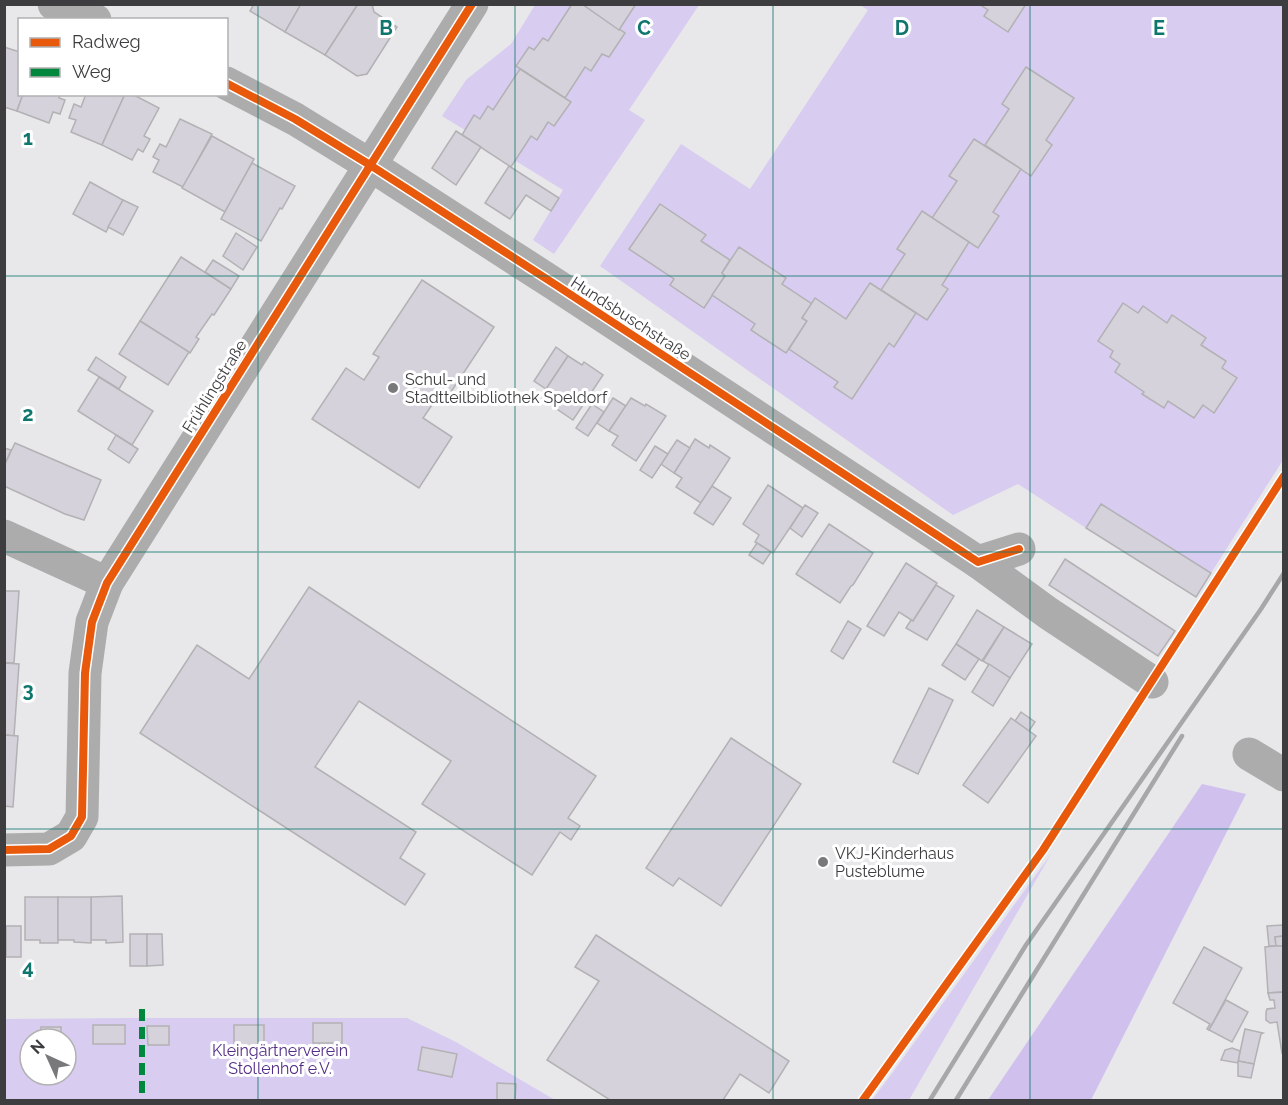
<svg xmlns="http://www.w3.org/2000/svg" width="1288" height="1105" font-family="Raleway,sans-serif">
	<rect width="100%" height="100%" fill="#e8e7ea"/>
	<g fill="#d8ccf0" fill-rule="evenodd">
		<polygon points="535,5 699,5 629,110 645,120 554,254 533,240 563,190 442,116 466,80 511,44"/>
		<polygon points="860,5 1283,5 1283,460 1211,573 1101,504 1086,528 1018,484 953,515 600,266 681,144 750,189 868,10"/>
		<polygon points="1051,854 909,1100 872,1100 890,1076"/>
		<path d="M135,1018H407L456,1042L555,1100H5L4,1019ZM30,1039H66V1075H30Z"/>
	</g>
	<polygon fill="#d0c0ed" points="1202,784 1246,794 1091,1100 988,1100"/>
	<g fill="#d5d2dc" stroke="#b2b1b3" stroke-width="1.5">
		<polygon points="254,4 301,4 285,32 250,11"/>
		<polygon points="301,4 358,4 325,55 285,32"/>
		<polygon points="358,4 372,4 374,12 397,27 367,74 357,76 325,55"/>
		<polygon points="572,4 582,4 625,33 609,57 602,54 591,71 585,67 565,98 516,66 529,47 534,50 543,38 548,41"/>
		<polygon points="582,4 636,4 619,30"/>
		<polygon points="979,4 1026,4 1008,32 984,16 988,10"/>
		<polygon points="4,47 20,52 20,94 23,94 17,111 4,107"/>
		<polygon points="1026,67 1074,98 1046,140 1052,145 1031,176 985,145 1009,109 1002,104"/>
		<polygon points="520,69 571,102 554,126 548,122 537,140 531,136 511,167 462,135 474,115 480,119 488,106 493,110"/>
		<polygon points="23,94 60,94 59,98 65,100 60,114 53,112 49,123 17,111"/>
		<polygon points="86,94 125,94 102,145 71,132 76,120 69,118 74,104 81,107"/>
		<polygon points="125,94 132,94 159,108 144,136 150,139 143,152 138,149 132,160 102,145"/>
		<polygon points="180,119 212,134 183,187 153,172 159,160 153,157 160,144 166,147"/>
		<polygon points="456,131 481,147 456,185 432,168"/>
		<polygon points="212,136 254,159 225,212 182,188"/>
		<polygon points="974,139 1021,169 993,212 999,216 978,248 932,218 957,181 949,176"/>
		<polygon points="252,163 295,186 282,209 280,208 261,241 221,219"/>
		<polygon points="509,166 559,198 551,211 526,195 510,219 485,203"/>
		<polygon points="90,182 123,200 106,232 73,214"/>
		<polygon points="123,200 138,207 123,235 108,227"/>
		<polygon points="660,204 706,235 701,241 730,260 722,273 725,276 704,308 670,285 674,279 629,249"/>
		<polygon points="922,211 969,242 942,285 948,289 927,320 881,290 905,254 897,249"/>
		<polygon points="236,233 257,247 243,270 223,256"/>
		<polygon points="739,247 786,278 782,284 812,304 802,318 807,321 786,353 751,330 755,324 712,295 725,276 722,273"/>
		<polygon points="181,257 231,289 214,315 212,314 196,337 199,339 190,353 140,321"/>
		<polygon points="213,260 239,276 231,289 205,272"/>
		<polygon points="422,280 494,327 445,401 438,396 423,418 452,437 419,488 312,419 346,368 364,380 379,357 373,354"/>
		<polygon points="870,283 916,313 894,347 889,343 852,399 834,387 838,382 789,349 807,321 802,318 815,298 846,319"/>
		<polygon points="1123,303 1138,313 1143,306 1167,323 1172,315 1206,338 1201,345 1226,361 1222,368 1237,378 1214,413 1203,405 1194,418 1168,401 1164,408 1142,394 1144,392 1115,372 1120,364 1110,357 1113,351 1098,341"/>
		<polygon points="140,321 189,352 168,385 119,354"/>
		<polygon points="556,347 568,356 546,389 534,381"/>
		<polygon points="568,356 582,365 584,362 603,375 573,420 548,403 554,395 546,389"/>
		<polygon points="96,357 126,377 119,389 88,370"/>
		<polygon points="99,377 153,411 132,445 78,411"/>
		<polygon points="613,398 626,406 609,431 597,423"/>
		<polygon points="631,398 645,406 646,404 666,416 636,461 612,445 618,436 609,431"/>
		<polygon points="592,404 604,412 588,436 576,428"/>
		<polygon points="116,435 138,449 129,463 108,449"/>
		<polygon points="695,439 709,448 710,445 730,458 701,503 676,487 682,478 674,473"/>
		<polygon points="677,440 690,448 674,473 661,464"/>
		<polygon points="15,443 101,480 84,520 65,514 4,486 4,466"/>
		<polygon points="655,446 668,454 652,478 640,470"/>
		<polygon points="4,448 11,450 4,466"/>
		<polygon points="768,485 803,508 773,553 755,542 759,535 743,524"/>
		<polygon points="712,486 731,498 713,525 694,513"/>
		<polygon points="1101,504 1211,573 1196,597 1086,528"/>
		<polygon points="805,505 818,513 802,537 790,528"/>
		<polygon points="829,524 873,553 853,585 851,586 840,603 796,574"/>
		<polygon points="757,543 771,552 763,564 749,555"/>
		<polygon points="1065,559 1175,631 1158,656 1049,585"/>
		<polygon points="906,563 937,583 913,621 899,612 884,636 867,626"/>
		<polygon points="936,585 954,596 927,640 906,628 911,620 913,621"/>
		<polygon points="309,587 596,776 568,818 580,826 571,840 560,832 532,875 422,804 451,761 359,701 315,767 416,832 400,858 425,874 405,905 140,733 197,645 249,679"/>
		<polygon points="4,591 19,591 14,663 4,663"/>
		<polygon points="977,610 1004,627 982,661 956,644"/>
		<polygon points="848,621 861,629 843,659 831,651"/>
		<polygon points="1004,627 1032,644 1010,678 983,661"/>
		<polygon points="956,644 979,659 965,680 942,665"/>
		<polygon points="4,663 19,664 14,736 4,735"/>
		<polygon points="989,664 1010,678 993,706 972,692"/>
		<polygon points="929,688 953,700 918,774 893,762"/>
		<polygon points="1021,712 1035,722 1029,731 1015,721"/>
		<polygon points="1011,718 1036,736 988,803 963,785"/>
		<polygon points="4,735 18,736 13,807 4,806"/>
		<polygon points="731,738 801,784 721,906 679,878 673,886 646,868"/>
		<polygon points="122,896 123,942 106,943 106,940 91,940 91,897"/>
		<polygon points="25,897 58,897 58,943 40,943 40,940 25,940"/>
		<polygon points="58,897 91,897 91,943 74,942 74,940 58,940"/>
		<polygon points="1284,925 1284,936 1275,937 1276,946 1269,946 1267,926"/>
		<rect x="6" y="926" width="15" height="31"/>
		<rect x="130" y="934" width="17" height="32"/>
		<polygon points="147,934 162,934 163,965 147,966"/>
		<polygon points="596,935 789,1061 769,1093 740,1074 723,1100 610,1100 547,1060 599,981 575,967"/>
		<polygon points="1284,936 1284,946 1276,946 1275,937"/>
		<polygon points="1276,946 1284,946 1284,992 1268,993 1265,947"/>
		<polygon points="1204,947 1242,968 1209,1030 1207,1029 1210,1024 1173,1003"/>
		<polygon points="1284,992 1284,1052 1282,1053 1277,1022 1270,1023 1266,1020 1266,1012 1267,1009 1275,1008 1274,1000 1270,1000 1268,993"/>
		<polygon points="1226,1000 1248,1012 1232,1042 1209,1030"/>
		<rect x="313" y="1023" width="29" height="20"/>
		<rect x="93" y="1025" width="32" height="19"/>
		<rect x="234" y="1025" width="30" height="21"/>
		<polygon points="147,1026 169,1026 169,1045 148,1045"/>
		<rect x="41" y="1027" width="20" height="12"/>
		<polygon points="1245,1029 1263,1033 1261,1034 1254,1064 1238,1061"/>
		<polygon points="422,1047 457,1054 452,1077 418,1070"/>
		<polygon points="1232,1048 1240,1051 1238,1063 1221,1060 1225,1050"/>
		<polygon points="1238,1061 1254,1064 1251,1078 1238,1076"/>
		<polygon points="497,1083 516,1084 515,1100 497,1100"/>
	</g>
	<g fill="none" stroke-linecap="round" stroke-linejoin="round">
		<g stroke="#acacac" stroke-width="33">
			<polyline points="54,4 95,20"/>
			<polyline points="226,83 295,119 370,165 556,285 978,562 1019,549"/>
			<polyline points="4,536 107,583"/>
			<polyline points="978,562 1048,613 1152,682"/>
			<polyline points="1249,754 1284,775"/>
			<polyline points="4,850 49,849 71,836 82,817 85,673 92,622 107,583 472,4"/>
		</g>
		<g stroke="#a7a7a9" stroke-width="4.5">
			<polyline points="930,1100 1026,945 1261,609 1284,573"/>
			<polyline points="956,1100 1182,736"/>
		</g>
		<polyline stroke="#00873e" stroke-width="6" stroke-dasharray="12 6" stroke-linecap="butt" points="142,1009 142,1100"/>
		<defs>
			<g id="cycleway">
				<polyline points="226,83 295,119 370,165 556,285 978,562 1019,549"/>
				<polyline points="4,850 49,849 71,836 82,817 85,673 92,622 107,583 472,4"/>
				<polyline points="863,1100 1043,850 1284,476"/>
			</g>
		</defs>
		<use href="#cycleway" stroke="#fff" stroke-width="11"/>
		<use href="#cycleway" stroke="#e8590c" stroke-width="8"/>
	</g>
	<path fill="none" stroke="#0f766e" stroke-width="1.5" stroke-opacity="0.55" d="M258,4V1100M515,4V1100M773,4V1100M1030,4V1100M4,276H1284M4,552H1284M4,829H1284"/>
	<g fill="#79787b" stroke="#fff" stroke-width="2">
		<circle cx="393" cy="388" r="6"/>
		<circle cx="823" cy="862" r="6"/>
	</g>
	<g text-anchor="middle" stroke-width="6" stroke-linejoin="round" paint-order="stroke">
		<g font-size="16" fill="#3d3d3f" stroke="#fff">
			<text transform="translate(631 318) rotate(33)" y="6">Hundsbuschstraße</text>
			<text transform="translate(214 386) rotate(-58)" y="6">Frühlingstraße</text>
		</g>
		<g font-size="16" fill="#3d3d3f" stroke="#fff" text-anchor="start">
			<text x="405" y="385">Schul- und<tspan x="405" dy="18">Stadtteilbibliothek Speldorf</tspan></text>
			<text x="835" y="859">VKJ-Kinderhaus<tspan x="835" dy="18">Pusteblume</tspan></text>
		</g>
		<g font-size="16" fill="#532d86" stroke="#fff">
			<text x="280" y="1056">Kleingärtnerverein<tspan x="280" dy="18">Stollenhof e.V.</tspan></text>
		</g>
	</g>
	<g font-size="20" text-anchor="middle" font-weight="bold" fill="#0f766e" stroke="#fff" stroke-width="6" stroke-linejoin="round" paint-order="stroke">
		<text x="386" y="35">B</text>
		<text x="644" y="35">C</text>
		<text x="902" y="35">D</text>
		<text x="1159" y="35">E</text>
		<text x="28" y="145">1</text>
		<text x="28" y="421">2</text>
		<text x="28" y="697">3</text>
		<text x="28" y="974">4</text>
	</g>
	<rect width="1288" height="1105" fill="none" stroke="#3d3d3f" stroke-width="12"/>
	<rect x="18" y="18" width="210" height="78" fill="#ffffff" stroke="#b1b1b2" stroke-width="1.5"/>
	<rect x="30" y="38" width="30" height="9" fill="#e8590c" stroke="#b1b1b2" stroke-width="1.5"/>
	<text x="72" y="48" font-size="18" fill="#3d3d3f">Radweg</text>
	<rect x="30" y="68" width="30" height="9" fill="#00873e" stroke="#b1b1b2" stroke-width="1.5"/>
	<text x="72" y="78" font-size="18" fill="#3d3d3f">Weg</text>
	<g transform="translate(48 1057) rotate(315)"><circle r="28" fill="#ffffff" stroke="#b1b1b2" stroke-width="1.5"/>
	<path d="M0-4.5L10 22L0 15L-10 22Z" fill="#79787b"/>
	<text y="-9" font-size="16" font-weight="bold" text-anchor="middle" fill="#3d3d3f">N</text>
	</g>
</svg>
